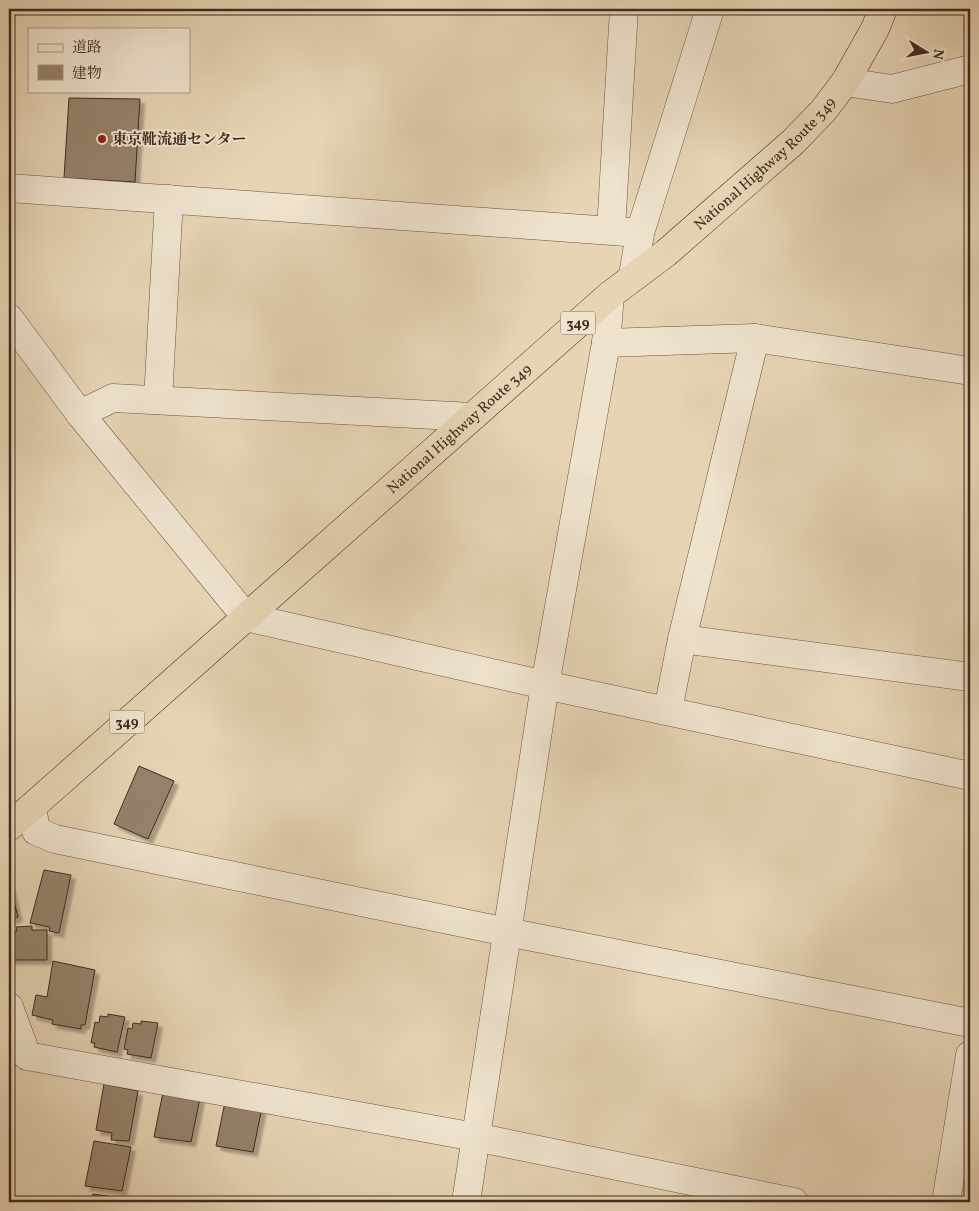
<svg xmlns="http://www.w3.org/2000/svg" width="979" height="1211" font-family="Vollkorn,'Noto Serif JP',serif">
	<defs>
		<filter id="shadow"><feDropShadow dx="4.5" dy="4.5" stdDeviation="1" flood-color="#0004"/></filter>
	</defs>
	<rect width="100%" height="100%" fill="#e6d4b4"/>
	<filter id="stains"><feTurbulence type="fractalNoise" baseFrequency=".004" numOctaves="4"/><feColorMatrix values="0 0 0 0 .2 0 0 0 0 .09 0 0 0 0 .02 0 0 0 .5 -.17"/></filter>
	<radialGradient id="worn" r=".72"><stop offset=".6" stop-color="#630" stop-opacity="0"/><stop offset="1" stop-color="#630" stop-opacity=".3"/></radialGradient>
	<g fill="#96826c" stroke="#3f2a1f" filter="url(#shadow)">
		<polygon points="69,98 140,99 135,182 64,178"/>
		<polygon points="139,766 174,781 148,839 114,824"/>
		<polygon points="44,870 71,875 59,933 49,931 50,927 30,923"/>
		<polygon points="10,885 18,917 9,920 9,886"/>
		<polygon points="32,926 32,930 47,930 47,960 9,960 9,931 17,931 16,927"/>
		<polygon points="53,961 95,970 85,1025 81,1025 81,1029 52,1024 53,1020 32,1015 36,995 47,997"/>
		<polygon points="108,1014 125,1017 117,1052 94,1047 95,1043 91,1043 95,1022 99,1023 100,1016 108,1017"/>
		<polygon points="141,1021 158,1023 151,1058 127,1054 128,1050 124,1049 128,1028 132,1029 133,1023 141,1024"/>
		<polygon points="104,1084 138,1091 129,1141 111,1140 112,1133 96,1130"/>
		<polygon points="163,1092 200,1098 191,1142 154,1137"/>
		<polygon points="225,1102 262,1107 253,1152 216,1146"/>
		<polygon points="94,1141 131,1147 122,1191 85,1186"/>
		<polygon points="93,1194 122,1198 122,1202 91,1202"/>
	</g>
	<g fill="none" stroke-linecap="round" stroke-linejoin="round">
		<defs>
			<g id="minor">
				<polyline points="845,82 892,89 970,69"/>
				<polyline points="9,188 640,233"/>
				<polyline points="611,230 624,9"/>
				<polyline points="633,276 640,233 710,9"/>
				<polyline points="9,318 80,414 246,617 545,685 970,776"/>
				<polyline points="606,343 755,338 970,371"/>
				<polyline points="158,400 169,199"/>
				<polyline points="80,414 113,398 472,417"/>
				<polyline points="682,639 970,677"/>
				<polyline points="668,710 682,639 755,338"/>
				<polyline points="32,807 36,831 55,839 507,932 970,1023"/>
				<polyline points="9,1007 27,1056 475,1137 794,1202"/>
				<polyline points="466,1202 545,685 606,343 610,295"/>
				<polyline points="946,1202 970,1055"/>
			</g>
			<g id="highway">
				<path id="s1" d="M9,827L610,295L666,253L793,142L823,111L845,82L875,29L883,9"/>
			</g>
		</defs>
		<use href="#minor" stroke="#695444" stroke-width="29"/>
		<use href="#highway" stroke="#3f2a1f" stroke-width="29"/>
		<use href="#minor" stroke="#efe3ce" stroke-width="28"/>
		<use href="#highway" stroke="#e6d4b4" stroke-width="28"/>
		<polyline stroke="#3f2a1f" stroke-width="4" stroke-dasharray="9 9" stroke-linecap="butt" points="9,1182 18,1202"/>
	</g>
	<circle fill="#8f2418" stroke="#efe3ce" stroke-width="2" cx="102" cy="139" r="5"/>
	<g text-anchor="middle" stroke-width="4" stroke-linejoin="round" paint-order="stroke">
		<g fill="#efe3ce" stroke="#746254" stroke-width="1">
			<rect x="560.5" y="311.5" width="35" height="23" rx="4"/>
			<rect x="109.5" y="710.5" width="35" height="23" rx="4"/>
		</g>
		<g font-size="14" font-weight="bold" fill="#3f2a1f">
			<text x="578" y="328">349</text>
			<text x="127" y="727">349</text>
		</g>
		<g font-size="15" font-weight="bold" fill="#3f2a1f" stroke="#efe3ce" text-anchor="start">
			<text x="112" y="144">東京靴流通センター</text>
		</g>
		<g font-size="15" fill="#3f2a1f" stroke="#efe3ce">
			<text dy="5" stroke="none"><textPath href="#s1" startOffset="1006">National Highway Route 349</textPath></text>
			<text dy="5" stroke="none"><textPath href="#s1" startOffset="601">National Highway Route 349</textPath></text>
		</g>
	</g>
	<rect width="979" height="1211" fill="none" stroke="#e6d4b4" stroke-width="30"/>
	<rect x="10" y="10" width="959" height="1191" fill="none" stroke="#3f2a1f" stroke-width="2.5"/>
	<rect x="15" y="15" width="949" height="1181" fill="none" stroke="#3f2a1f"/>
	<rect x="28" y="28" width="162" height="65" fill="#efe3ce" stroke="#a99988"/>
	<rect x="38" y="44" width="25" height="8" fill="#efe3ce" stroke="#a99988"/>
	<text x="72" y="52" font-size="15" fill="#3f2a1f">道路</text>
	<rect x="38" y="65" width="25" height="15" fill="#96826c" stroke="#a99988"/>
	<text x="72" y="78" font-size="15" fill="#3f2a1f">建物</text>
	<g transform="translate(926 52) rotate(100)" stroke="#efe3ce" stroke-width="4" paint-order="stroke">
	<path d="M0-4L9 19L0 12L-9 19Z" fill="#3f2a1f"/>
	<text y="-8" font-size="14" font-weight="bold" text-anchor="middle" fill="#3f2a1f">N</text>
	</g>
	<rect width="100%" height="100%" filter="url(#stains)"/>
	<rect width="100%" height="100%" fill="url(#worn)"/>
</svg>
